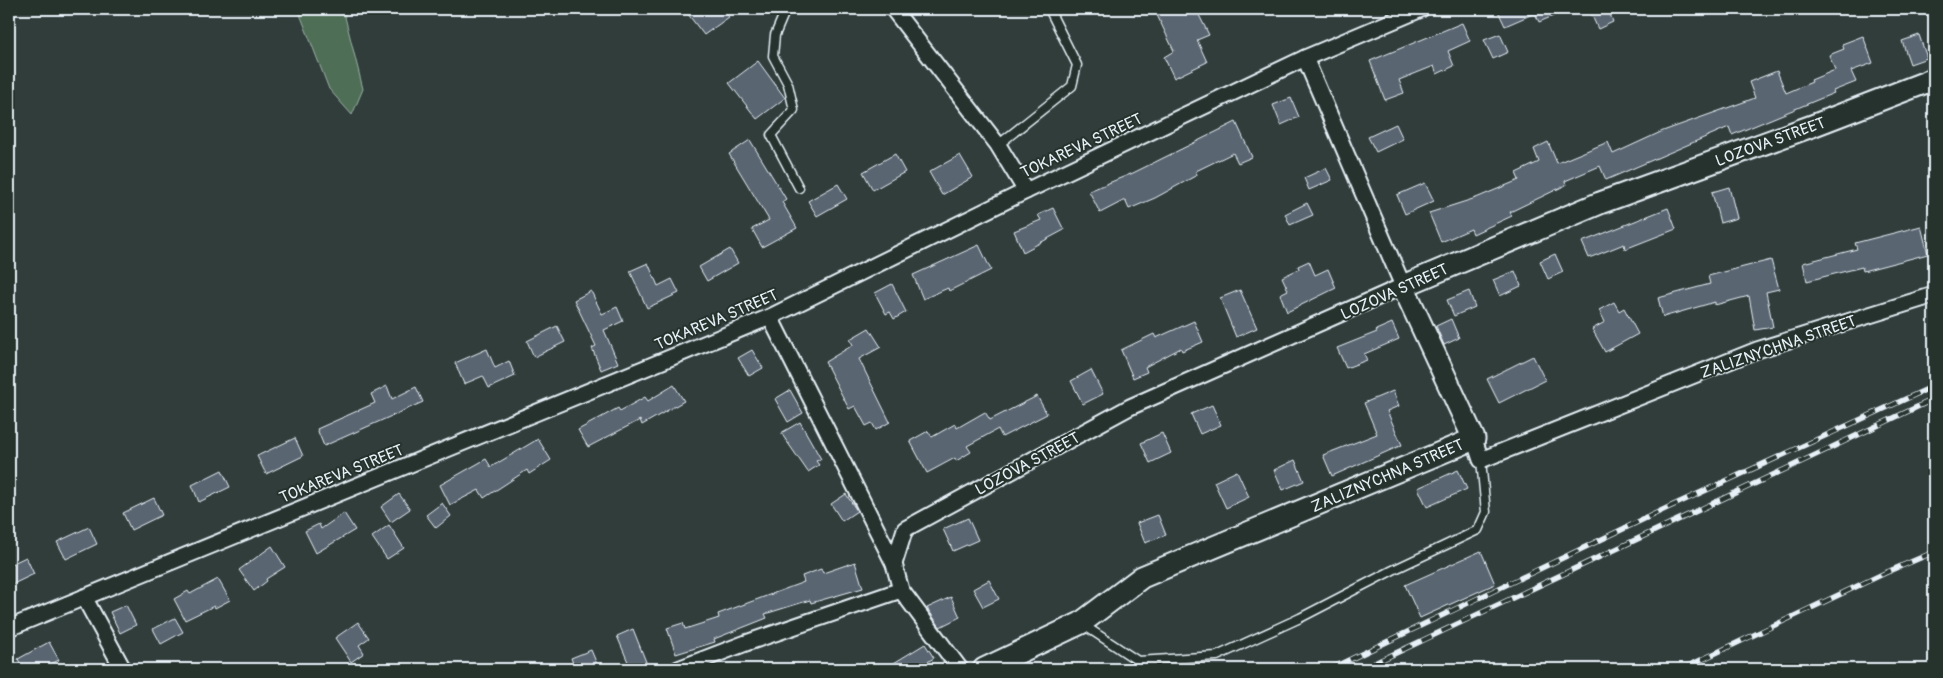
<svg xmlns="http://www.w3.org/2000/svg" width="1943" height="678" font-family="Pangolin,sans-serif">
	<rect width="100%" height="100%" fill="#303d3b"/>
	<filter id="ink" filterUnits="userSpaceOnUse"><feTurbulence type="fractalNoise" baseFrequency=".02" numOctaves="2"/><feDisplacementMap in="SourceGraphic" scale="10" xChannelSelector="R" yChannelSelector="G"/><feConvolveMatrix kernelMatrix="1 2 1 2 8 2 1 2 1" color-interpolation-filters="sRGB"/></filter>
	<g filter="url(#ink)">
		<polygon fill="#506e57" stroke="#9cb0a8" points="298,9 343,9 363,89 352,115 329,89"/>
		<g fill="#5a6572" stroke="#e8f1f8">
			<polygon points="684,9 722,9 729,17 704,35"/>
			<polygon points="1171,9 1196,9 1209,35 1197,40 1207,62 1174,78 1164,57 1174,51 1157,15"/>
			<polygon points="1497,9 1570,9 1539,22 1535,13 1505,26"/>
			<polygon points="1589,9 1608,9 1613,22 1598,29"/>
			<polygon points="1462,23 1470,41 1448,51 1454,66 1437,74 1434,66 1399,80 1404,93 1385,100 1370,61"/>
			<polygon points="1500,34 1508,52 1493,59 1484,40"/>
			<polygon points="1919,35 1927,58 1910,64 1902,41"/>
			<polygon points="1863,36 1873,63 1851,71 1856,82 1833,91 1834,93 1732,135 1729,127 1606,180 1600,166 1565,181 1566,185 1510,212 1512,216 1488,227 1473,234 1471,229 1441,242 1429,213 1476,198 1519,180 1516,173 1539,162 1534,149 1548,142 1557,163 1608,142 1613,154 1663,131 1755,98 1749,82 1777,71 1786,93 1812,82 1811,80 1835,70 1829,55 1844,49 1842,44"/>
			<polygon points="758,61 785,98 757,119 729,83"/>
			<polygon points="1291,98 1299,117 1281,125 1273,105"/>
			<polygon points="1236,122 1252,157 1238,163 1233,153 1196,171 1197,175 1155,198 1129,209 1125,200 1100,213 1089,191 1133,173"/>
			<polygon points="1396,124 1403,139 1376,152 1368,137"/>
			<polygon points="750,140 786,199 782,202 797,228 762,247 752,229 769,220 729,154"/>
			<polygon points="895,154 905,172 873,190 863,172"/>
			<polygon points="960,155 973,177 942,195 929,172"/>
			<polygon points="1326,168 1332,180 1309,190 1304,178"/>
			<polygon points="1425,183 1434,201 1405,214 1397,195"/>
			<polygon points="838,184 847,199 817,216 808,201"/>
			<polygon points="1729,187 1737,218 1720,223 1712,192"/>
			<polygon points="1307,203 1313,215 1290,225 1285,214"/>
			<polygon points="1053,208 1064,230 1023,252 1014,231 1041,220 1038,215"/>
			<polygon points="1668,208 1676,229 1625,249 1624,244 1589,258 1582,242"/>
			<polygon points="1921,226 1928,254 1863,271 1862,267 1807,281 1803,263 1857,249 1855,243"/>
			<polygon points="979,245 991,270 949,291 948,288 923,299 913,275"/>
			<polygon points="730,249 738,263 707,281 699,267"/>
			<polygon points="1555,254 1563,272 1548,279 1540,261"/>
			<polygon points="1771,260 1779,289 1766,292 1773,327 1755,330 1749,296 1715,305 1715,302 1663,317 1658,298 1710,284 1708,276"/>
			<polygon points="1309,261 1315,275 1328,269 1336,288 1287,312 1280,294 1288,290 1282,277 1299,269 1298,266"/>
			<polygon points="648,263 658,286 672,279 679,293 647,308 630,271"/>
			<polygon points="1515,271 1521,286 1500,296 1493,280"/>
			<polygon points="892,284 906,312 894,319 890,312 886,314 875,293"/>
			<polygon points="1240,290 1257,328 1236,337 1220,298"/>
			<polygon points="591,291 602,314 617,307 623,321 604,330 618,363 601,370 592,348 596,346 574,300"/>
			<polygon points="1469,291 1475,307 1454,316 1447,300"/>
			<polygon points="1614,302 1619,311 1624,308 1638,334 1605,352 1592,329 1605,322 1599,310"/>
			<polygon points="1451,319 1459,338 1444,345 1436,326"/>
			<polygon points="1194,321 1203,342 1182,351 1181,348 1145,367 1147,372 1133,378 1121,350 1154,334 1156,338"/>
			<polygon points="1392,323 1399,339 1364,354 1367,360 1346,368 1337,348 1377,332 1376,330"/>
			<polygon points="557,326 565,342 534,357 527,341"/>
			<polygon points="869,328 881,347 859,359 890,422 876,430 872,423 866,426 855,406 849,409 825,362 853,345 850,339"/>
			<polygon points="487,349 495,368 509,361 515,376 489,388 483,376 464,384 455,363"/>
			<polygon points="752,350 763,368 749,376 738,358"/>
			<polygon points="1533,356 1545,380 1499,403 1487,379"/>
			<polygon points="1091,370 1103,394 1083,404 1071,381"/>
			<polygon points="674,385 684,401 642,425 640,420 588,447 578,430 618,408 620,411 645,397 648,401"/>
			<polygon points="387,386 392,399 416,387 423,402 324,446 317,429 375,403 371,394"/>
			<polygon points="790,390 803,413 788,422 775,399"/>
			<polygon points="1393,391 1399,406 1387,411 1402,445 1332,476 1323,455 1377,434 1364,403"/>
			<polygon points="1037,396 1047,414 1002,437 998,429 967,446 971,452 956,461 955,458 927,473 910,441 928,431 932,437 955,424 957,428 985,412 990,420"/>
			<polygon points="1212,405 1221,425 1200,434 1191,414"/>
			<polygon points="800,422 821,459 816,461 819,465 808,472 781,433"/>
			<polygon points="1162,433 1171,453 1150,463 1141,443"/>
			<polygon points="295,438 303,456 266,474 257,456"/>
			<polygon points="538,439 551,460 529,474 527,470 484,498 479,490 450,505 440,485 486,459 491,467"/>
			<polygon points="1295,460 1304,481 1283,490 1274,470"/>
			<polygon points="222,470 230,487 199,502 192,485"/>
			<polygon points="1458,470 1467,489 1427,507 1418,488"/>
			<polygon points="1237,471 1249,497 1226,508 1214,482"/>
			<polygon points="399,494 410,509 391,522 381,507"/>
			<polygon points="846,494 857,511 842,521 831,504"/>
			<polygon points="154,498 162,515 131,530 123,513"/>
			<polygon points="442,503 451,516 436,528 426,515"/>
			<polygon points="344,513 355,530 316,553 305,531 319,524 321,529"/>
			<polygon points="1158,515 1166,535 1145,543 1137,523"/>
			<polygon points="968,518 978,540 953,551 943,529"/>
			<polygon points="389,525 404,548 387,559 372,537"/>
			<polygon points="89,527 97,544 66,559 57,542"/>
			<polygon points="272,546 285,567 266,579 267,581 254,591 239,570"/>
			<polygon points="1481,551 1495,584 1420,618 1405,585"/>
			<polygon points="26,557 34,574 9,586 9,565"/>
			<polygon points="855,562 863,588 811,603 810,600 765,614 767,618 714,639 715,642 676,654 667,628 683,623 685,629 719,618 718,614 804,582 802,576 821,569 823,573"/>
			<polygon points="218,579 230,600 215,608 214,606 185,620 174,599 188,591 190,594"/>
			<polygon points="989,580 999,599 983,607 973,589"/>
			<polygon points="951,597 960,617 940,627 927,608"/>
			<polygon points="126,605 136,625 120,633 110,612"/>
			<polygon points="175,618 183,632 161,644 153,629"/>
			<polygon points="358,622 369,638 359,645 364,653 351,662 335,638"/>
			<polygon points="633,629 648,667 641,669 631,669 617,636"/>
			<polygon points="49,642 59,660 41,669 23,669 18,659"/>
			<polygon points="925,644 934,658 916,669 884,669"/>
			<polygon points="591,650 599,669 575,669 571,658"/>
		</g>
		<g fill="none" stroke-linecap="round" stroke-linejoin="round">
			<defs>
				<g id="service">
					<polyline points="786,9 775,35 773,56 788,84 794,110 771,135 799,188"/>
					<polyline points="998,145 1072,86 1077,65 1049,9"/>
					<polyline points="1082,624 1138,661 1217,656 1300,618 1393,570 1478,530 1486,512 1481,460"/>
				</g>
				<g id="minor">
					<polyline points="893,9 998,145 1026,191"/>
					<polyline points="770,317 894,564 901,590 960,669"/>
					<polyline points="1474,439 1481,460 1757,350 1934,295"/>
					<polyline points="894,564 905,529 1130,407 1403,286 1305,58"/>
					<polyline points="84,597 123,669"/>
					<polyline points="9,628 770,317 1026,191 1305,58 1421,9"/>
					<polyline points="678,669 746,643 901,590"/>
				</g>
				<polyline id="secondary" points="984,669 1081,623 1142,577 1474,439 1403,286 1600,203 1812,126 1934,79"/>
			</defs>
			<use href="#service" stroke="#e8f1f8" stroke-width="11"/>
			<use href="#minor" stroke="#e8f1f8" stroke-width="19"/>
			<use href="#secondary" stroke="#e8f1f8" stroke-width="25"/>
			<use href="#service" stroke="#26332d" stroke-width="8"/>
			<use href="#minor" stroke="#26332d" stroke-width="15"/>
			<use href="#secondary" stroke="#26332d" stroke-width="21"/>
			<defs>
				<g id="rail">
					<polyline points="1330,669 1667,508 1934,386"/>
					<polyline points="1362,669 1934,399"/>
					<polyline points="1682,669 1885,573 1934,552"/>
				</g>
			</defs>
			<use href="#rail" stroke="#e8f1f8" stroke-width="5.5"/>
			<use href="#rail" stroke="#26332d" stroke-width="4" stroke-dasharray="11" stroke-linecap="butt"/>
		</g>
	</g>
	<g text-anchor="middle" stroke-width="4" stroke-linejoin="round" paint-order="stroke">
		<g font-size="16" fill="#e8f1f8" stroke="#26332d">
			<text transform="translate(1770 141) rotate(-20)" y="6">LOZOVA STREET</text>
			<text transform="translate(1081 145) rotate(-25)" y="6">TOKAREVA STREET</text>
			<text transform="translate(1394 291) rotate(-24)" y="6">LOZOVA STREET</text>
			<text transform="translate(716 319) rotate(-23)" y="6">TOKAREVA STREET</text>
			<text transform="translate(1778 346) rotate(-19)" y="6">ZALIZNYCHNA STREET</text>
			<text transform="translate(1027 463) rotate(-28)" y="6">LOZOVA STREET</text>
			<text transform="translate(341 473) rotate(-22)" y="6">TOKAREVA STREET</text>
			<text transform="translate(1387 475) rotate(-23)" y="6">ZALIZNYCHNA STREET</text>
		</g>
	</g>
	<rect width="1943" height="678" fill="none" stroke="#26332d" stroke-width="30"/>
	<rect x="15" y="15" width="1913" height="648" fill="none" stroke="#e8f1f8" stroke-width="2" filter="url(#ink)"/>
</svg>
